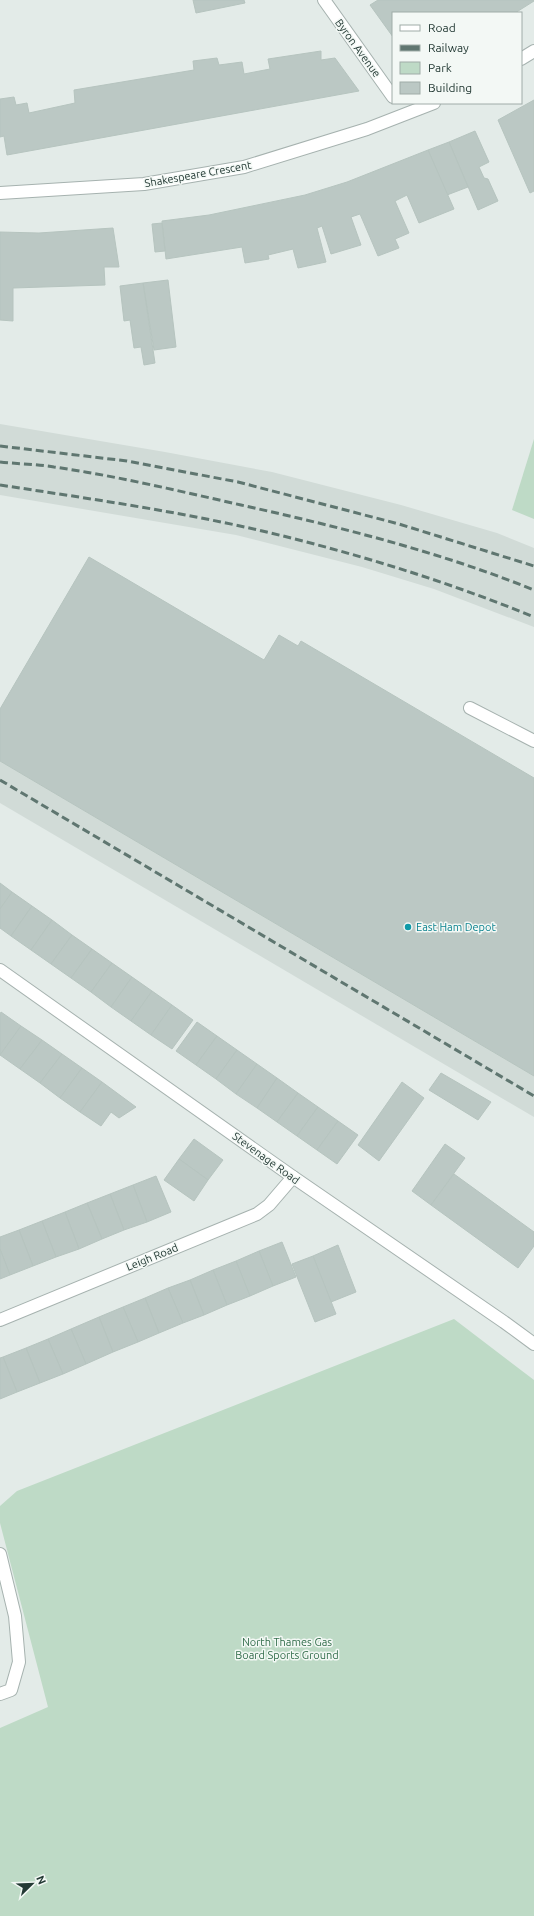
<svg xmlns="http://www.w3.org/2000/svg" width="534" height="1916" font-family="Ubuntu,sans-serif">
	<rect width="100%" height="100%" fill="#e3ebe8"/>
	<g fill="#d1dbd7">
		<polygon points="0,424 165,452 272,472 401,505 497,533 534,548 534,627 434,589 362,567 236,535 0,495"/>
		<polygon points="0,761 534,1076 534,1117 0,803"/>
	</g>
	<g fill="#bedac6">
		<polygon points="534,439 534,519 512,510"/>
		<polygon points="454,1319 534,1380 534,1916 0,1916 0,1728 48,1707 0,1523 0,1506 17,1491"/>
	</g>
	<g fill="#bbc8c4" stroke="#b6c4bf">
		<polygon points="193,0 244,0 245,3 196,13"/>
		<polygon points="378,0 534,0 534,1 515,13 393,13 393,37 370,5"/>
		<polygon points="321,51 321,60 335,58 359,91 7,155 4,136 0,137 0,99 14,97 16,105 27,103 29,113 75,103 74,90 194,70 193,61 217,58 219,65 242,62 244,74 270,69 268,59"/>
		<polygon points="534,100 534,191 530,193 498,120"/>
		<polygon points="475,131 489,162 479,167 484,178 488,179 498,201 478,210 449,142"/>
		<polygon points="449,142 468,187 447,195 428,150"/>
		<polygon points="428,150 454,209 419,223 407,195 395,201 409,233 395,239 399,248 378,256 360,214 351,217 361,245 331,254 322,226 317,228 326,262 298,268 293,249 268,255 269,259 245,263 242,247 166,259 162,221 209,215 305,195 347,182"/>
		<polygon points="162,223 165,251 155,252 152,224"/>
		<polygon points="113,228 119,267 104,267 105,285 13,288 13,321 0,320 0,232 39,233"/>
		<polygon points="168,280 176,347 154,350 143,283"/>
		<polygon points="143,283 155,363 144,365 141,347 134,348 130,320 124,321 120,286"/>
		<polygon points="89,557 264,660 279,635 298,646 301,641 534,778 534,1076 0,761 0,709"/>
		<polygon points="0,883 12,892 0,909"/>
		<polygon points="12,892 32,906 11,936 0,928 0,909"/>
		<polygon points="32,906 52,920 31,950 11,936"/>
		<polygon points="52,920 72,935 51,964 31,950"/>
		<polygon points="72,935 92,949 71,978 51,964"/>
		<polygon points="92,949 112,963 91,992 71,978"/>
		<polygon points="112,963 132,977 111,1007 91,992"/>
		<polygon points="132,977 152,991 131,1021 111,1007"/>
		<polygon points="152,991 172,1005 151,1035 131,1021"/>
		<polygon points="172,1005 193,1020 172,1049 151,1035"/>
		<polygon points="1,1012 21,1026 0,1055 0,1014"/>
		<polygon points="197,1022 217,1036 196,1065 176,1051"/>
		<polygon points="21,1026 42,1040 20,1069 0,1055"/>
		<polygon points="217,1036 237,1050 216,1079 196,1065"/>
		<polygon points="42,1040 62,1054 40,1083 20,1069"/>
		<polygon points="237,1050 257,1064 236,1094 216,1079"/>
		<polygon points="62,1054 82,1068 60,1098 40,1083"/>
		<polygon points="257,1064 277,1078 257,1108 236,1094"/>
		<polygon points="82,1068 102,1082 80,1112 60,1098"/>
		<polygon points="441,1073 491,1102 478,1120 429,1090"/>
		<polygon points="277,1078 298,1093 277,1122 257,1108"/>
		<polygon points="102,1082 136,1107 119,1118 111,1112 101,1126 80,1112"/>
		<polygon points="402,1082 424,1098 379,1161 358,1145"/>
		<polygon points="298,1093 318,1107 297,1136 277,1122"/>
		<polygon points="318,1107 338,1121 317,1150 297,1136"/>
		<polygon points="338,1121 358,1135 337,1164 317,1150"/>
		<polygon points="194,1139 223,1160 208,1180 179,1159"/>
		<polygon points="445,1144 465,1158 431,1205 412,1191"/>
		<polygon points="179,1159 208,1180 194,1201 164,1180"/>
		<polygon points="454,1174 534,1232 534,1246 518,1268 431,1205"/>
		<polygon points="156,1176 171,1212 147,1222 133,1185"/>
		<polygon points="133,1185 147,1222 124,1230 110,1194"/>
		<polygon points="110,1194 124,1230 102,1239 87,1203"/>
		<polygon points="87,1203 102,1239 79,1249 65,1212"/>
		<polygon points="65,1212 79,1249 56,1257 42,1221"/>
		<polygon points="42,1221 56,1257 33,1266 19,1230"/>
		<polygon points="19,1230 33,1266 10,1275 0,1249 0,1237"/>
		<polygon points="282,1242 296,1277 273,1286 259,1251"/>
		<polygon points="338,1245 356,1292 331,1302 313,1256"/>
		<polygon points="0,1249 10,1275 0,1279"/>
		<polygon points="259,1251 273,1286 250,1296 236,1261"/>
		<polygon points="313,1256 336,1314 315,1322 292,1264"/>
		<polygon points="236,1261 250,1296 227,1305 213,1270"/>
		<polygon points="213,1270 227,1305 204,1315 190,1280"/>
		<polygon points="190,1280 204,1315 183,1323 168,1288"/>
		<polygon points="168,1288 183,1323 159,1333 145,1298"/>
		<polygon points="145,1298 159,1333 138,1342 123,1307"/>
		<polygon points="123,1307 138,1342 113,1352 99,1317"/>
		<polygon points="99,1317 113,1352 86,1364 71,1329"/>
		<polygon points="71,1329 86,1364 63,1374 48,1339"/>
		<polygon points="48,1339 63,1374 40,1383 26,1348"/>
		<polygon points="26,1348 40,1383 17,1392 3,1357"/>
		<polygon points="3,1357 17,1392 0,1399 0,1358"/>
	</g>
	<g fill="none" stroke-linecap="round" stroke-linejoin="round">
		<defs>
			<g id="minor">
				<polyline points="324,0 393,97"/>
				<polyline points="521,59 534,51"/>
				<polyline points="0,193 144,184 244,167 367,129 434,103"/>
				<polyline points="470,708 534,741"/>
				<polyline points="0,970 293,1177 504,1322 534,1344"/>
				<polyline points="0,1320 257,1214 269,1205 293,1177"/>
				<polyline points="0,1554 15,1616 19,1662 11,1690 0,1694"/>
			</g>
		</defs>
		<use href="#minor" stroke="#a6b2af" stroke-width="14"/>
		<use href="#minor" stroke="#fff" stroke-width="12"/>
		<g stroke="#5f7670" stroke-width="3" stroke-dasharray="8 4" stroke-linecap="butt">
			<polyline points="0,446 127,461 238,482 399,524 534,566"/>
			<path d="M0,462C18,464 36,464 54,467C117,476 179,491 241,505C340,527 440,552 534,590"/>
			<path d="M0,485C98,500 198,514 295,539C377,560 456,585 534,617"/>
			<polyline points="0,780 534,1096"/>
		</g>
	</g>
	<circle fill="#0f9aa8" stroke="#f3f8f5" stroke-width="1.5" cx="408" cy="927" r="4"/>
	<g text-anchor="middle" stroke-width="3" stroke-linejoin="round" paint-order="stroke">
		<g font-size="11" fill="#243a35" stroke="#f3f8f5">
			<text transform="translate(358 48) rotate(54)" y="4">Byron Avenue</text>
			<text transform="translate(198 174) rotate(-10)" y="4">Shakespeare Crescent</text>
			<text transform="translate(266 1158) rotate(36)" y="4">Stevenage Road</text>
			<text transform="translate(152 1257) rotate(-22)" y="4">Leigh Road</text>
		</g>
		<g font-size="11" fill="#0d838f" stroke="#f3f8f5" text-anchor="start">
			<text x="416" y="931">East Ham Depot</text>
		</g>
		<g font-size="11" fill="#326d4b" stroke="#f3f8f5">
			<text x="287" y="1646">North Thames Gas<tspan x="287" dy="13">Board Sports Ground</tspan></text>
		</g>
	</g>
	<rect x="392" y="12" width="130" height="92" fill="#f3f8f5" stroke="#a0aca8"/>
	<rect x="400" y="25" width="20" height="6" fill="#ffffff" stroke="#a0aca8"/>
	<text x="428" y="32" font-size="12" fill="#243a35">Road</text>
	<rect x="400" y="45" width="20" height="6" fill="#5f7670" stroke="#a0aca8"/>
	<text x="428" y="52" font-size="12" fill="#243a35">Railway</text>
	<rect x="400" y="62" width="20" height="12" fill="#bedac6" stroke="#a0aca8"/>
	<text x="428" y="72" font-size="12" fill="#243a35">Park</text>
	<rect x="400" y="82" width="20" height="12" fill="#bbc8c4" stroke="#a0aca8"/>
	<text x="428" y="92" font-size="12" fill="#243a35">Building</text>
	<g transform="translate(32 1884) rotate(67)" stroke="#f3f8f5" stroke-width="3" paint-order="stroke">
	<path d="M0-3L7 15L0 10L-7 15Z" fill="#243a35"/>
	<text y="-6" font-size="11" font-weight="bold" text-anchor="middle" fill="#243a35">N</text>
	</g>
</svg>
